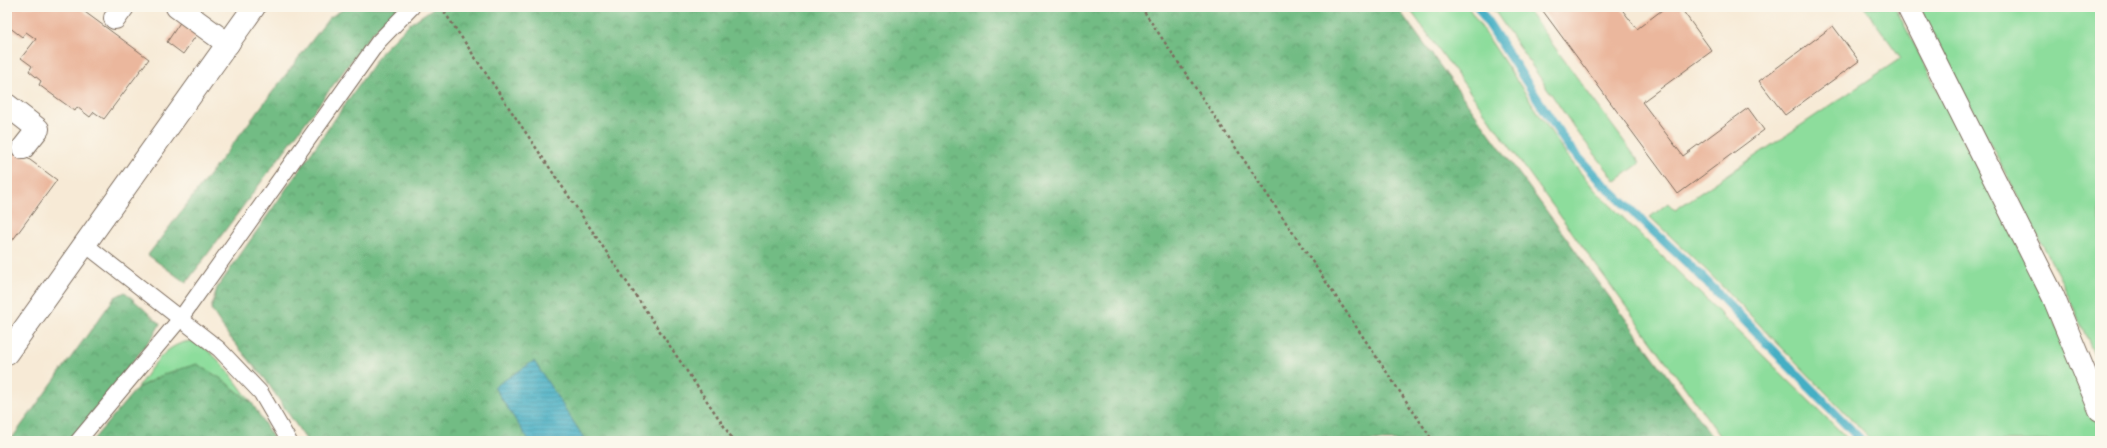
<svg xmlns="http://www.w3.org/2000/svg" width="2107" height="448" font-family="Delius,sans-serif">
	<defs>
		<pattern id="forest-crowns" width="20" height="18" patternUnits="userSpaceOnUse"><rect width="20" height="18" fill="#72bc84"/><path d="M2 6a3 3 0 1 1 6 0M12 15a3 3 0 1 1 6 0" fill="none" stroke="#5f996b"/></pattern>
		<pattern id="water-rules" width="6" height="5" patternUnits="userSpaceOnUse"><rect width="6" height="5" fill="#45afc4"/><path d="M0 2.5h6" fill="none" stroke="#3b8f9f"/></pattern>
	</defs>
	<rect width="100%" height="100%" fill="#fbf7ec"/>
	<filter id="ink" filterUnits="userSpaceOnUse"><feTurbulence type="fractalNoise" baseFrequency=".025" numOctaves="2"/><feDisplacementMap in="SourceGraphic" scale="8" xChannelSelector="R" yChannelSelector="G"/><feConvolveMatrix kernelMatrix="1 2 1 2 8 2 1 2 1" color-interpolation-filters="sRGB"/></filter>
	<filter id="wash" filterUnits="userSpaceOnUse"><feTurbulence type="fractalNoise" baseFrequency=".012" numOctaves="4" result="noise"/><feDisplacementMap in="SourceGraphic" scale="16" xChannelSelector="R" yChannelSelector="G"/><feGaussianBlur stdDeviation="0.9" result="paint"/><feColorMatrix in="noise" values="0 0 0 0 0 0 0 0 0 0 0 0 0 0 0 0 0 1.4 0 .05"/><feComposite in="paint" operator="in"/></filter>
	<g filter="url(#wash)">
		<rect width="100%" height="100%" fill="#f7ead6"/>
		<g fill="#8ddd9c" stroke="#64845d">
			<polygon points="1408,7 1468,7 1567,156 1595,190 1850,441 1724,441"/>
			<polygon points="1492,7 1525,7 1640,163 1616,181 1575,129"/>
			<polygon points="1864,7 1895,7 2046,300 2100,431 2100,441 1873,441 1706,270 1650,217 1668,203 1675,210 1901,58"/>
			<polygon points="1919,7 2100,7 2100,368 2063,284"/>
			<path d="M191,341C217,350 235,382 252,403L220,378L167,373L137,388C152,368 164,344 191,341Z"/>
		</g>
		<g fill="url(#forest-crowns)" stroke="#567351">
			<polygon points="347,7 399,7 372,33 186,283 148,255 329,18"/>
			<polygon points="435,7 1397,7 1715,441 307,441 265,379 228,335 211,309 217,288 383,50 408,25"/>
			<polygon points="125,292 160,324 154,335 70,441 10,441 115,297"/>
			<polygon points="197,364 220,378 252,403 275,441 92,441 137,388 167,373"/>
		</g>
		<polygon fill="url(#water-rules)" stroke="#406c71" points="534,361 586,441 529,441 494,387"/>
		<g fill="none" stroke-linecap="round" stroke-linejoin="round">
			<polyline stroke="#45afc4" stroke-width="9" points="1478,7 1568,146 1598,179 1702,277 1862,441"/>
		</g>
		<g id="blocks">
			<g fill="#ebb79d">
				<polygon points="7,7 78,7 149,59 104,119 94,112 90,117 77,107 75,111 39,85 41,81 29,71 32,66 21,58 36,39 26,32 22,37 9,27 7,30"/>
				<polygon points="1540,7 1620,7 1637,29 1666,7 1680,7 1712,51 1642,102 1683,156 1748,108 1764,130 1678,194"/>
				<polygon points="181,21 198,33 183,54 167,42"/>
				<polygon points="1833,26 1859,61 1785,115 1759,81"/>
				<polygon points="7,143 57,180 12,241 7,237"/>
			</g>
		</g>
	</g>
	<g filter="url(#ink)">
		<use href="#blocks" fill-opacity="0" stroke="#7d6d5e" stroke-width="1"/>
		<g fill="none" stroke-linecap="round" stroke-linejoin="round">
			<defs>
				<g id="lane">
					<polyline points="86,245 219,349 261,393 289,441"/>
					<polyline points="78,441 180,319 378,42 412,7"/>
				</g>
				<g id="street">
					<polyline points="177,7 228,44"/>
					<polyline points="1908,7 2053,296 2100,410"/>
					<polyline points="115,18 123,7"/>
					<polyline points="7,105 38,129 23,148"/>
					<polyline points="7,353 254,7"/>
				</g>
			</defs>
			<use href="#lane" stroke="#7d6d5e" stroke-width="17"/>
			<use href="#street" stroke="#7d6d5e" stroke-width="24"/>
			<g stroke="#7d6d5e" stroke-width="2.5" stroke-dasharray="3 3" stroke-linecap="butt">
				<polyline points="441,7 734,441"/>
				<polyline points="1141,7 1433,441"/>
			</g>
			<use href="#lane" stroke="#fff" stroke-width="15"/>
			<use href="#street" stroke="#fff" stroke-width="22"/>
		</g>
	</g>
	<rect width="2107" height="448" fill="none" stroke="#fbf7ec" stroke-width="24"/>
</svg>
